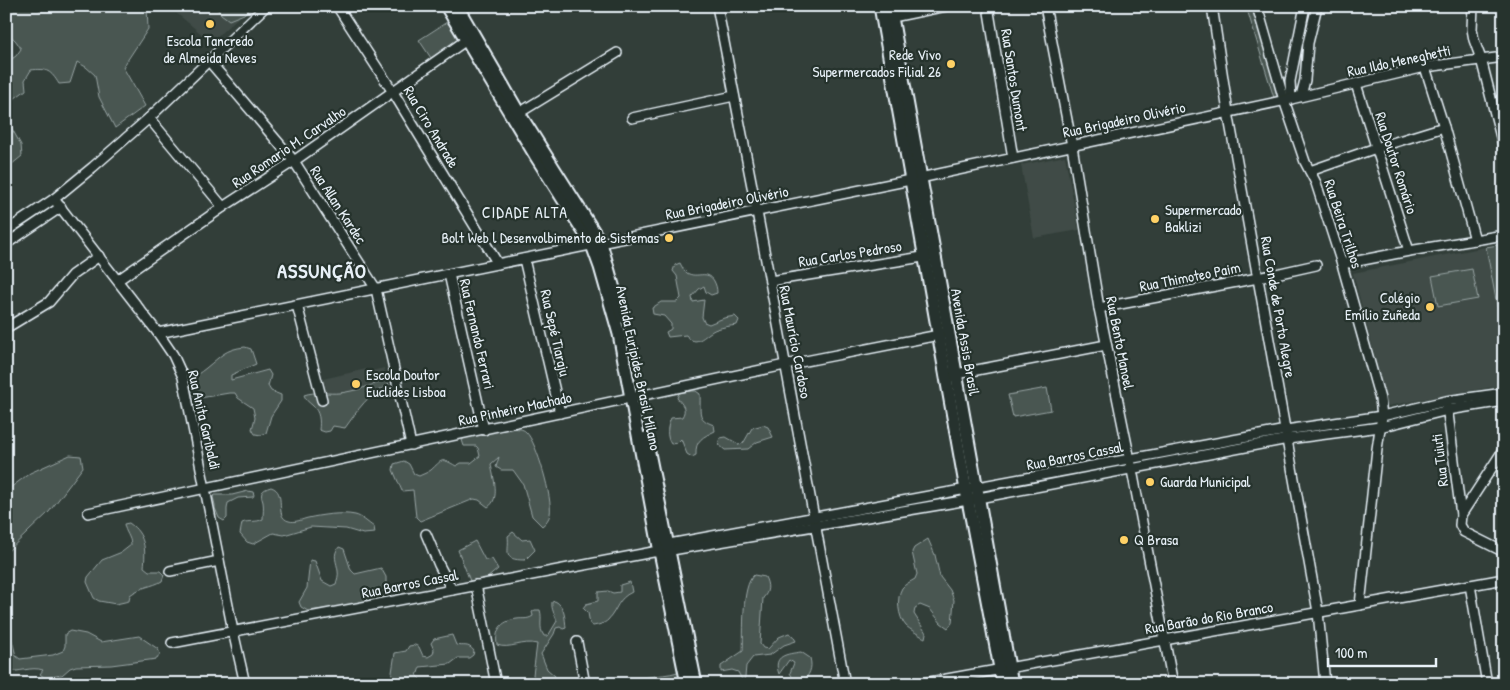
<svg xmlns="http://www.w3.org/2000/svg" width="1510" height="690" font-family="'Patrick Hand',sans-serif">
	<rect width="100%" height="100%" fill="#323e39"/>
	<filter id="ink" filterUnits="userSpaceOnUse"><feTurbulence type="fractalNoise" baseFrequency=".02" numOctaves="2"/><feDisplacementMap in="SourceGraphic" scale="10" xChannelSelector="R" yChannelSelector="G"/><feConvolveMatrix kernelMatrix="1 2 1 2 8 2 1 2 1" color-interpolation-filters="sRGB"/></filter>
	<g filter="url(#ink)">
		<g fill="#3f4b46">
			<polygon points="168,6 251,6 211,42"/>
			<polygon points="1065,156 1079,230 1034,238 1021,165"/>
			<polygon points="1486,247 1504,342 1504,385 1387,406 1385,395 1353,273"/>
			<polygon points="384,368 389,389 329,403 323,379 366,369 367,372"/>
		</g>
		<g fill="#495651" stroke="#98a4a4">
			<path d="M6,6H35L40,11H47L54,6H147L148,29L123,67L145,106L115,128L99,97L95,75L86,67L77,62L70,83L59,84C51,71 47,68 31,70L25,80L26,90L7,104L6,108V63L16,56L21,49C17,42 14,37 6,34Z"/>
			<polygon points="215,6 253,6 244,14 229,20 221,14"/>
			<polygon points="1246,6 1260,6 1281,78 1288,77 1287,95 1274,98"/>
			<polygon points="447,22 459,39 431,58 419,40"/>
			<polygon points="6,118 21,145 22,156 6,169"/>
			<polygon points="1504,244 1504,342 1486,247"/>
			<path d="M680,263C682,267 684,271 687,273C697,279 707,269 714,281C716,285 717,288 717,293L711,295L706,292L704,286L699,289L692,297L693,302L704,300L702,317L704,322L709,324L724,318L735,316L739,320L737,325C730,326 723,327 717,329C706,332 697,350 686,335L668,337L666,332L671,329V324L664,316L653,314L652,308L661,302H677L681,298L677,276L673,271L675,265Z"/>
			<polygon points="1472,269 1478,299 1438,306 1432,276"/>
			<path d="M245,347L251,349L256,364L231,375V380L268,370L271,375L268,386L271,391L281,395V401L271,416L266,433L261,435L255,434L252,429L255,418L253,408L238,398L235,393H229L200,398L191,393L189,381C194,376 200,373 206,368C221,356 225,349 245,347Z"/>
			<path d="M387,380L389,385C367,394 359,409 345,428L333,426L330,431L325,432L319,430C320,421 320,412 312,405C308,402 306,400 304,395C315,391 329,394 340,393C356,391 372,385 387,380Z"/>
			<polygon points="1047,388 1051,410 1013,417 1008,395"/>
			<path d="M690,391H696L700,394C701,412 696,419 714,425L715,431C703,437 695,440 696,455L692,457L687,454L681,439L677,443L671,444C666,437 667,426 671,418L682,417C687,409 683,405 677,398L679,393Z"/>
			<polygon points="763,425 768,427 773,437 757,442 748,449 725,450 718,444 720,438 726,437 740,445 744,442 752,428"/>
			<path d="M511,428C516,429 523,428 526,432C537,442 553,500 550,514C549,519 546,523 542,526L532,516L523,484L513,470H501L496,467L499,457L491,464C493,477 501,499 488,507L479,500L474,499L420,521L416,517L413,490L402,491L393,470L394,464L404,461L409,464L414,474L419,476C423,474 427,473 431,470C442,460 441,457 456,466L461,463H471L480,456L478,448L476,446H464L462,440L468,436Z"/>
			<polygon points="70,455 81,456 83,467 49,512 7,552 6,555 6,491 30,473"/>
			<path d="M271,487C288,492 273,517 289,521C295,523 303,519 308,518C321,515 342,512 355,515C361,516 368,523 374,527L375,533L363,534L346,529L311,527L284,535L273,533L253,544L247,542L240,534L242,523C249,520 256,523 263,519C263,514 264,507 263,502C260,493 261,490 271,487Z"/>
			<polygon points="248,491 253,492 254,495 253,497 238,498 228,503 227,509 227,518 224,521 219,518 215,508 215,505 213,497 215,495 232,495"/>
			<path d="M129,523C145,534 146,549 144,567L149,571H160L164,575L162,581C152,587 142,586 130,595L129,601L116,604L99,601L94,598L87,582L88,577L102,560L122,552L131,545C131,537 125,532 124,524Z"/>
			<path d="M513,532L522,540L530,539L535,550L525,560C501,560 510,552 508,536Z"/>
			<path d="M928,539L935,555L940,577L950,590L954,600L952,623L948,628L941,623L930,609L920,605L915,608L914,614L926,633L925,638C922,637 908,628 906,626C898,617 896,598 902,588C905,584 910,582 915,579L917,574L912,552L914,548Z"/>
			<polygon points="475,541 485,560 492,559 498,569 486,579 470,581 458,550"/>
			<path d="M339,547L344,549L351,570L355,574L381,568L386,577V589L366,601L350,606L308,611L301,607L299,602L307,588L310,560L315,561L322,581L331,586L336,584C337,580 339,575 338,571C337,562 332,555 339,547Z"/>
			<path d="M754,575L765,577C769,585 769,592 763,598L760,644L763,648L768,649L779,637L789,633L793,636L796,641L784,645L770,655L753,657L746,666L745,677L743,682L738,672L732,670L721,672V666L743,651C744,633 741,586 754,575Z"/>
			<path d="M630,582L632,592C617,599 618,609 608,620C604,624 598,625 593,626L590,624L588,613L583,608L586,604L598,601V592L608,591L613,593L620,592V585Z"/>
			<path d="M555,601C565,606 565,619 566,628L563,629L560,627L556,628L554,634L541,654L547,669L555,676L554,682L551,684H538L533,675L537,644C523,640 509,650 497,645C495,631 500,621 517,619C523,618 527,620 533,616L532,612L535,610H540C543,619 538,627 544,636H548L557,621C555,614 551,610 552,602Z"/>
			<path d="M70,631L86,634L101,642L139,636L158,649L160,654L157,659L111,665L76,666L70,668L62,675L45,678L40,674L43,670C31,666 19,673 6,671V635L12,640L16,656L20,659L53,655L63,651L65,646V634Z"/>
			<path d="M452,635L456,645C464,647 468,643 474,651L473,655L469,658H458L450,664L420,667L417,676L421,680V684H394L391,679L395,653L406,651L409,646L415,645L419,647L423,656L428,657L433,654L434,650L431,643L434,639Z"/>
			<path d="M801,652L810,658C813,669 809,675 802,683H796L790,673L794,663L789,660L779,674C772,655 787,654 801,652Z"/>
			<path d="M678,672L682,675L681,679L673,682L672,684H626C635,675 638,679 649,677C659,675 668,675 678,672Z"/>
		</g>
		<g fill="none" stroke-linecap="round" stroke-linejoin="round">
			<defs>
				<g id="minor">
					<polyline points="337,6 393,92 498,264"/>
					<polyline points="717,6 757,212 845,684"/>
					<polyline points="988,6 1013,158"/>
					<polyline points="1045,6 1072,146 1099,308 1132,470 1173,684"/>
					<polyline points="1212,6 1228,112 1318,612 1325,684"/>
					<polyline points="1257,6 1284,100 1305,162 1316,183 1342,264 1380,399 1382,416 1377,449 1360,605"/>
					<polyline points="1473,6 1472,29 1474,40 1481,59 1504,149"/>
					<polyline points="888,18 946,6"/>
					<polyline points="209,61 294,161 376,289 411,445"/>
					<polyline points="1425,67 1444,127 1475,240"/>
					<polyline points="1356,84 1409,251"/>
					<polyline points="1301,96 1305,80 1308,43 1317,6"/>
					<polyline points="1291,99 1290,81 1305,6"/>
					<polyline points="519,113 617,53"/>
					<polyline points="149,118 223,207"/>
					<polyline points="632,118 734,96"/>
					<polyline points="1310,171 1376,148 1444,127"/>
					<polyline points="54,199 158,333 173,355 183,377 233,631 245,684"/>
					<polyline points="6,231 54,199 93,167 149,118 266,6"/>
					<polyline points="6,244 61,207"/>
					<polyline points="524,259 560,413"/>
					<polyline points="1342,264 1409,251 1504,235"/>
					<polyline points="449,274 484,430"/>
					<polyline points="118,280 223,207 294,161 472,36"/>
					<polyline points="770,281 929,256"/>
					<polyline points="297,305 322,400"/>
					<polyline points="1099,308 1258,278 1316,265"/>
					<polyline points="6,328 49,302 72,275 99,256"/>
					<polyline points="158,333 920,178 1291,99 1425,67 1504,57"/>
					<polyline points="951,375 1106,345"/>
					<polyline points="1447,406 1461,515 1460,525 1464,532 1504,552"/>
					<polyline points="88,513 785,365 944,334"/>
					<polyline points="1461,515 1504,449"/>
					<polyline points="426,534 439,565 452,590"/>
					<polyline points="664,545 1286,430 1382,416 1446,401 1504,393"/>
					<polyline points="170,571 219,561"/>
					<polyline points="476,585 496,684"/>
					<polyline points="1470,585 1487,684"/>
					<polyline points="577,642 585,684"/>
					<polyline points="172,643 653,552 660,552 968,500 1288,439 1380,427 1448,410 1504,401"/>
					<polyline points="919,684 1504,579"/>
				</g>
				<g id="major">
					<polyline points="446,6 535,155 592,245 600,267 619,334 659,547 687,684"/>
					<polyline points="457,6 519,113 601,243 622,317"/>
					<polyline points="880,6 966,490 1003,684"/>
					<polyline points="890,6 1012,684"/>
					<polyline points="646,438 696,684"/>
				</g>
			</defs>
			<use href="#minor" stroke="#e8f1f8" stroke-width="12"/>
			<use href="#major" stroke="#e8f1f8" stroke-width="15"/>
			<use href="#minor" stroke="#26332d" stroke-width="9"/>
			<use href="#major" stroke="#26332d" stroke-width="11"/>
		</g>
	</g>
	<g fill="#ffd166" stroke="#26332d" stroke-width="2">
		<circle cx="210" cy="24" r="5"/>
		<circle cx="951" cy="64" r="5"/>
		<circle cx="1155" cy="219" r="5"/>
		<circle cx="669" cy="238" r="5"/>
		<circle cx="1430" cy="307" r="5"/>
		<circle cx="356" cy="384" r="5"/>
		<circle cx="1150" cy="482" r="5"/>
		<circle cx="1124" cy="540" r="5"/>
	</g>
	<g text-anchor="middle" stroke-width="4.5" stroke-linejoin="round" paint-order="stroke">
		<g font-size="15" fill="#e8f1f8" stroke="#26332d" text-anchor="start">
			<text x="210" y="46" text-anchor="middle">Escola Tancredo<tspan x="210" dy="17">de Almeida Neves</tspan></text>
			<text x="941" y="60" text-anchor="end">Rede Vivo<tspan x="941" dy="17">Supermercados Filial 26</tspan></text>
			<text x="1165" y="215">Supermercado<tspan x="1165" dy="17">Baklizi</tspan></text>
			<text x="659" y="243" text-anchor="end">Bolt Web l Desenvolbimento de Sistemas</text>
			<text x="1420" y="303" text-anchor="end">Colégio<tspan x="1420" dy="17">Emílio Zuñeda</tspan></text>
			<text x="366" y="380">Escola Doutor<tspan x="366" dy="17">Euclides Lisboa</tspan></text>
			<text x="1160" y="487">Guarda Municipal</text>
			<text x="1134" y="545">Q Brasa</text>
		</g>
		<g font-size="15" fill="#e8f1f8" stroke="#26332d">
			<text transform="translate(1399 61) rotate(-12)" y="5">Rua Ildo Meneghetti</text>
			<text transform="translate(1014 80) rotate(81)" y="5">Rua Santos Dumont</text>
			<text transform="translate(1124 120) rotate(-12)" y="5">Rua Brigadeiro Olivério</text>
			<text transform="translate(431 127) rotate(59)" y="5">Rua Ciro Andrade</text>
			<text transform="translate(289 147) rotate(-34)" y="5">Rua Romario M. Carvalho</text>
			<text transform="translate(1396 163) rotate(72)" y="5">Rua Doutor Romário</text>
			<text transform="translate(727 203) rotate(-11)" y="5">Rua Brigadeiro Olivério</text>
			<text transform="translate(338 205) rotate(57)" y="5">Rua Allan Kardec</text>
			<text transform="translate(1343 224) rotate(72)" y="5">Rua Beira Trilhos</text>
			<text transform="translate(850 254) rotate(-9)" y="5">Rua Carlos Pedroso</text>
			<text transform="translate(1190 277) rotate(-11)" y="5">Rua Thimoteo Paim</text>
			<text transform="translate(1278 307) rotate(80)" y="5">Rua Conde de Porto Alegre</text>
			<text transform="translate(555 333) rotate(77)" y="5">Rua Sepé Tiaraju</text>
			<text transform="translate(477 334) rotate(77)" y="5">Rua Fernando Ferrari</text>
			<text transform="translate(795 342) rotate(79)" y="5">Rua Maurício Cardoso</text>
			<text transform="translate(965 342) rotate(80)" y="5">Avenida Assis Brasil</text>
			<text transform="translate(1120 343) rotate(79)" y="5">Rua Bento Manoel</text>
			<text transform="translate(638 368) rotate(78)" y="5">Avenida Euripides Brasil Milano</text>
			<text transform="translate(515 409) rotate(-12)" y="5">Rua Pinheiro Machado</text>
			<text transform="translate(204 420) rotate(77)" y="5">Rua Anita Garibaldi</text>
			<text transform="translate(1075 456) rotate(-11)" y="5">Rua Barros Cassal</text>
			<text transform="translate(1440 460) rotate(-97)" y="5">Rua Tuiuti</text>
			<text transform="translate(410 584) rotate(-11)" y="5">Rua Barros Cassal</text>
			<text transform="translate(1209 618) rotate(-10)" y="5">Rua Barão do Rio Branco</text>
		</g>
		<g font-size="16" letter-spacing="1" fill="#e8f1f8" stroke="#26332d">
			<text x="525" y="218">CIDADE ALTA</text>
		</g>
		<g font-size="20" font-weight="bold" letter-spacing="1" fill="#e8f1f8" stroke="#26332d">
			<text x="322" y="278">ASSUNÇÃO</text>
		</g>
	</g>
	<rect width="1510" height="690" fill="none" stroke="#26332d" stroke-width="25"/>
	<rect x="12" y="12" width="1485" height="665" fill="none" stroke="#e8f1f8" stroke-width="2" filter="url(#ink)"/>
	<path d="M1328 658v8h108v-8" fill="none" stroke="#e8f1f8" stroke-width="2.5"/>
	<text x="1335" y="658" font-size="15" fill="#e8f1f8" stroke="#26332d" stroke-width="4" paint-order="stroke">100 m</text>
</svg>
